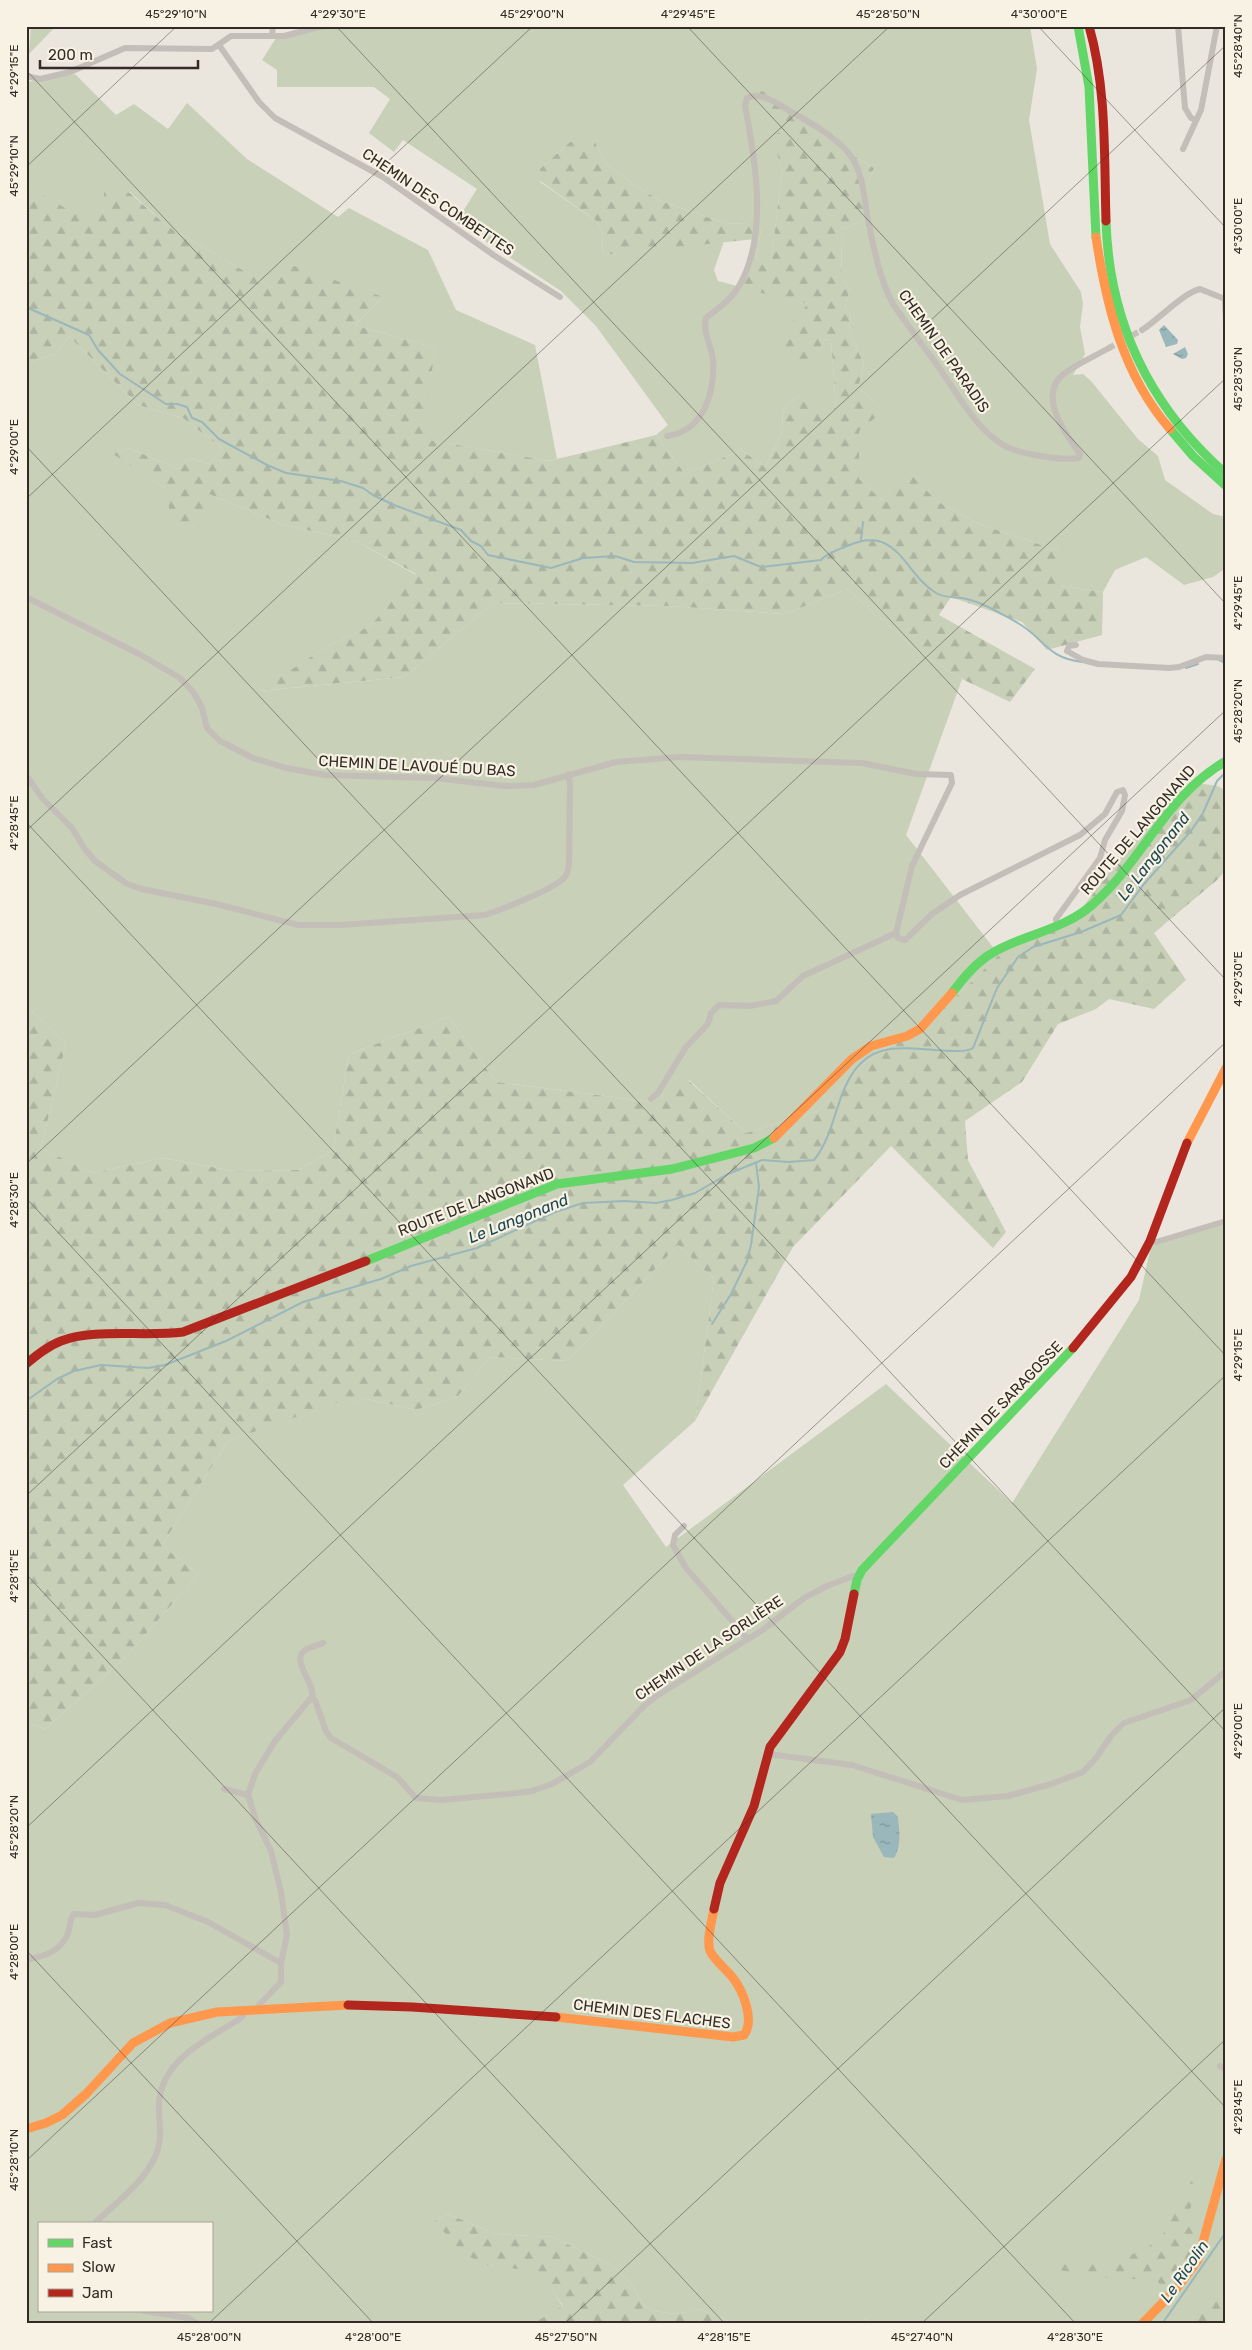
<svg xmlns="http://www.w3.org/2000/svg" width="1252" height="2350" font-family="Rubik,sans-serif">
	<defs>
		<pattern id="forest-firs" width="22" height="20" patternUnits="userSpaceOnUse" patternTransform="scale(1.25)"><rect width="22" height="20" fill="#c8d0b8"/><path d="M5 1l3.5 6h-7zM16 11l3.5 6h-7z" fill="#acb39e"/></pattern>
		<pattern id="water-ripples" width="26" height="14" patternUnits="userSpaceOnUse" patternTransform="scale(1.25)"><rect width="26" height="14" fill="#9ab7bb"/><path d="M2 4q2-2 4 0t4 0M15 11q2-2 4 0t4 0" fill="none" stroke="#7e9598"/></pattern>
	</defs>
	<rect width="100%" height="100%" fill="#eae6de"/>
	<g fill="#c8d0b8" fill-rule="evenodd">
		<polygon points="31,26 56,26 29,54"/>
		<polygon points="327,26 1030,26 1037,69 1029,120 1050,244 1081,292 1083,304 1080,327 1085,354 1073,375 1083,374 1091,381 1138,439 1158,456 1165,480 1213,514 1226,517 1226,568 1213,577 1184,585 1146,557 1115,570 1103,592 1059,586 1059,551 976,523 937,501 909,474 882,500 859,479 859,431 874,402 858,388 864,364 849,332 851,315 845,307 850,290 842,278 841,230 871,217 866,189 874,168 858,159 834,135 777,111 793,130 774,134 782,174 771,263 767,269 756,258 761,230 753,216 744,224 724,223 661,201 636,186 605,163 595,142 570,142 540,169 540,182 598,222 603,236 602,255 724,241 714,270 718,281 808,304 810,364 825,339 831,340 836,407 823,417 797,396 783,410 782,432 765,467 741,450 685,474 656,435 668,425 596,326 561,291 456,222 477,189 403,140 394,152 369,133 390,99 374,87 277,87 277,70 262,60 276,38 318,30"/>
		<polygon points="75,74 116,115 134,104 168,129 187,103 247,159 338,217 349,208 428,250 456,310 535,345 557,459 549,461 422,439 435,348 355,325 383,297 273,288 167,226 130,192 104,211 94,226 26,185 26,82"/>
		<polygon points="69,336 138,405 183,418 223,449 209,464 188,458 179,469 128,448 114,454 165,488 209,494 281,524 358,542 416,575 370,626 328,646 260,691 404,677 493,603 670,606 785,614 847,589 917,651 962,679 906,835 999,955 959,994 860,1067 818,1111 746,1133 689,1080 652,1102 496,1082 449,1017 349,1054 333,1150 299,1170 234,1171 162,1158 93,1173 41,1148 66,1044 26,1005 26,363 56,354"/>
		<path d="M1226,1223V2324H872L863,2317H852L848,2324H736L700,2309L676,2314L653,2311L643,2304L630,2282L610,2264L552,2237L496,2234L448,2214L434,2221L487,2265L541,2271L563,2307L532,2324H26V1722L45,1729L126,1657L198,1574L162,1545L228,1441L344,1399L356,1402L363,1398L416,1410L458,1396L490,1357L568,1361L678,1245L714,1279L695,1421L623,1485L666,1547L886,1384L1012,1503L1139,1300L1151,1246ZM39,2224H211V2311H39Z"/>
	</g>
	<g fill="url(#forest-firs)">
		<polygon points="760,90 778,99 834,135 858,159 874,168 866,189 871,217 841,230 842,278 850,290 845,307 851,315 849,332 864,364 858,388 874,402 881,413 859,431 859,479 882,500 909,473 937,501 976,523 1059,551 1059,586 1103,592 1102,635 1047,650 1022,622 951,597 939,615 1035,669 1010,702 962,679 917,651 847,589 785,614 670,606 493,603 404,677 258,691 328,646 370,626 416,574 358,542 281,524 209,494 203,527 173,528 165,488 113,454 128,448 179,469 188,458 209,464 223,449 183,418 138,405 69,336 56,354 26,363 26,185 94,225 104,211 104,184 130,193 167,226 273,288 291,265 383,297 355,325 435,348 423,439 549,461 656,435 685,474 741,450 765,467 782,432 783,410 797,396 823,416 836,407 831,340 825,339 810,365 798,373 780,336 808,304 741,288 756,239 602,255 603,236 598,222 540,181 540,169 570,142 595,142 605,163 636,186 661,201 724,223 744,224 753,215 761,230 756,258 767,269 771,262 782,174 773,134 792,130 777,111 756,103"/>
		<polygon points="1190,782 1218,786 1226,791 1226,870 1217,880 1154,933 1186,980 1154,1009 1109,999 1096,1009 1058,1024 1022,1082 965,1121 968,1160 1006,1232 993,1248 891,1146 793,1247 695,1421 714,1279 678,1245 568,1361 490,1357 458,1396 416,1410 363,1398 356,1402 344,1400 228,1441 162,1545 198,1574 126,1657 45,1729 26,1722 26,1005 66,1044 41,1148 93,1173 162,1158 234,1171 299,1170 333,1150 349,1054 449,1017 496,1082 652,1102 688,1080 746,1133 818,1111 860,1067 959,994 1008,946 1077,915 1133,840"/>
		<path d="M1196,2173L1200,2177L1186,2223L1203,2232C1195,2256 1185,2273 1169,2292L1153,2278C1119,2281 1088,2276 1055,2269L1056,2262L1081,2266L1115,2262L1148,2247L1167,2230L1178,2204Z"/>
		<polygon points="448,2214 496,2234 552,2237 610,2264 630,2282 643,2304 653,2311 676,2314 700,2309 736,2324 532,2324 563,2306 541,2272 487,2265 464,2254 434,2221"/>
		<polygon points="1226,2280 1226,2324 1180,2324 1203,2304"/>
		<polygon points="852,2317 863,2317 871,2324 848,2324"/>
	</g>
	<g fill="url(#water-ripples)">
		<polygon points="1164,325 1178,340 1177,344 1166,347 1159,330"/>
		<polygon points="1185,347 1188,354 1186,358 1182,359 1173,354"/>
		<path d="M893,1812L898,1817C899,1830 902,1846 894,1858L884,1857L873,1837L871,1814Z"/>
	</g>
	<g fill="none" stroke-linecap="round" stroke-linejoin="round">
		<g stroke="#9ab7bb" stroke-width="2">
			<path d="M26,307L89,335L98,350L120,374L166,404H177L187,407L192,418L202,422L219,439L267,465L286,473L341,481L363,488L373,495L394,505L461,530L471,541L481,546L488,555L551,568L583,558L615,556L634,562L692,563L734,556L761,567L821,560C827,553 838,550 847,546C898,523 903,573 936,593C945,598 952,597 962,598C974,600 987,606 998,612C1005,616 1014,620 1021,625C1046,641 1048,658 1082,662"/>
			<polyline points="861,540 863,522"/>
			<polyline points="1219,660 1226,663"/>
			<polyline points="1186,668 1198,664"/>
			<polyline points="712,1324 731,1294 747,1261 751,1245 759,1187 756,1163"/>
			<path d="M26,1401L57,1379L74,1371L101,1365L148,1368L165,1365L226,1341L303,1302L381,1279L411,1266L477,1248L555,1212L583,1203L625,1201L656,1203L672,1200L695,1193L728,1174L762,1160L789,1162L814,1160C837,1132 835,1090 860,1064C884,1039 921,1051 951,1051C959,1051 967,1052 973,1048L997,988L1018,957L1033,947L1081,932L1121,915L1144,884L1191,831L1203,813L1217,781L1226,772"/>
			<polyline points="1162,2324 1226,2232"/>
		</g>
		<polyline stroke="#c5c1b9" stroke-width="6" stroke-dasharray="6 3" stroke-linecap="butt" points="1109,348 1142,330"/>
		<g stroke="#c3beb7" stroke-width="6">
			<polyline points="1178,26 1185,108 1191,118 1196,120"/>
			<polyline points="272,36 273,26"/>
			<polyline points="219,45 259,102 275,118 383,177 495,256 560,297"/>
			<polyline points="26,76 40,79 70,72 125,48 212,49 231,36 284,36 323,26"/>
			<polyline points="1183,149 1201,110 1217,26"/>
			<path d="M1142,330C1158,320 1183,293 1200,289L1225,299L1226,321"/>
			<path d="M667,436C704,431 715,393 713,360C712,345 702,334 706,318C717,309 732,299 739,286C769,234 755,160 745,105L747,98C760,91 777,103 788,110C807,121 830,133 845,149C863,167 864,196 868,220C874,249 879,277 893,304C908,326 924,347 940,369C958,395 974,425 1000,443C1016,454 1060,461 1079,458L1080,454C1065,433 1036,394 1065,373C1079,363 1095,356 1109,348"/>
			<polyline points="26,597 141,655 180,678 194,693 202,708 207,728 220,741 253,758 286,768 325,775 434,778 505,786 534,785 616,762 679,757 862,763 916,774 951,775 952,783 912,866 896,933"/>
			<polyline points="1076,645 1069,646 1067,651 1083,660 1098,664 1169,668 1179,667 1206,657 1226,658"/>
			<path d="M26,775L42,798L72,828L84,848L95,861L127,884L142,889L216,904L298,925H341L485,915C500,910 554,889 564,878C568,874 568,869 569,864L570,784L568,774"/>
			<polyline points="896,933 898,938 905,940 932,914 960,895 1080,835 1105,814 1117,792 1123,790 1125,795 1122,811 1105,840 1100,858 1056,919 1057,927"/>
			<polyline points="651,1099 658,1093 686,1047 708,1024 711,1013 719,1005 750,1006 776,1001 803,976 896,933"/>
			<polyline points="1150,1241 1156,1242 1226,1221"/>
			<polyline points="684,1526 675,1535 673,1545 686,1568 747,1638"/>
			<path d="M312,1698C316,1683 291,1662 304,1651C309,1647 317,1646 323,1643"/>
			<polyline points="768,1754 852,1765 962,1800 1008,1796 1051,1784 1083,1772 1096,1758 1111,1736 1124,1723 1191,1700 1226,1671"/>
			<polyline points="224,1789 248,1795"/>
			<path d="M26,1960C44,1956 61,1952 68,1933C70,1926 70,1919 74,1914L95,1915L138,1903L165,1905L208,1922L281,1963"/>
			<polyline points="258,2010 259,2005 281,1982 281,1963 287,1935 281,1892 271,1851 256,1820 248,1795 255,1774 275,1741 310,1699 315,1700 326,1731 331,1738 397,1777 416,1798 441,1800 508,1794 532,1791 552,1784 590,1762 644,1706 658,1695 761,1631 804,1598 827,1586 853,1576 858,1577"/>
			<polyline points="1220,2066 1226,2070"/>
			<path d="M94,2224C115,2203 147,2181 157,2152C163,2136 158,2119 159,2102C163,2059 206,2040 238,2020L243,2016L245,2011"/>
			<polyline points="145,2311 188,2318 198,2324"/>
		</g>
		<g stroke="#63d668" stroke-width="9">
			<polyline points="1078,26 1089,87 1096,237"/>
			<path d="M1106,221C1109,323 1150,407 1226,474"/>
			<polyline points="1170,429 1193,456 1226,486"/>
			<path d="M952,993C962,980 972,967 986,957C1018,935 1061,932 1092,905C1143,861 1165,796 1226,761"/>
			<polyline points="366,1261 557,1184 672,1169 754,1148 774,1138"/>
			<polyline points="854,1594 857,1580 862,1570 1073,1348"/>
		</g>
		<g stroke="#ff974d" stroke-width="9">
			<path d="M1096,237C1106,305 1123,375 1170,429"/>
			<polyline points="774,1138 852,1059 871,1046 907,1036 920,1029 952,993"/>
			<polyline points="1187,1143 1226,1068"/>
			<path d="M556,2017L733,2037L744,2035C755,2020 743,1991 733,1978C726,1969 715,1961 710,1951C706,1940 712,1921 714,1909"/>
			<polyline points="26,2129 46,2123 62,2115 86,2094 133,2043 170,2023 217,2012 348,2005"/>
			<polyline points="1142,2324 1176,2289 1198,2260 1226,2159"/>
		</g>
		<g stroke="#b3261e" stroke-width="9">
			<path d="M1089,26C1107,89 1104,156 1106,221"/>
			<polyline points="1073,1348 1131,1277 1150,1241 1187,1143"/>
			<path d="M26,1364C37,1355 48,1346 61,1341C93,1328 146,1337 183,1332L366,1261"/>
			<polyline points="714,1909 720,1883 754,1806 770,1747 840,1652 845,1639 854,1594"/>
			<polyline points="348,2005 412,2007 556,2017"/>
		</g>
	</g>
	<path fill="none" stroke="#332c26" stroke-width="1" stroke-opacity="0.45" d="M336,26L1226,980M687,26L1226,604M1038,26L1226,228M26,70L1226,1356M26,167L177,26M26,446L1226,1732M26,499L533,26M26,822L1226,2108M26,831L890,26M26,1164L1226,45M26,1198L1076,2324M26,1496L1226,378M26,1574L725,2324M26,1828L1226,710M26,1950L374,2324M26,2161L1226,1042M208,2324L1226,1375M564,2324L1226,1707M921,2324L1226,2039"/>
	<g text-anchor="middle" stroke-width="4.5" stroke-linejoin="round" paint-order="stroke">
		<g font-size="15" fill="#332c26" stroke="#f8f2e4">
			<text transform="translate(438 202) rotate(34)" y="5">CHEMIN DES COMBETTES</text>
			<text transform="translate(944 351) rotate(55)" y="5">CHEMIN DE PARADIS</text>
			<text transform="translate(417 766) rotate(3)" y="5">CHEMIN DE LAVOUÉ DU BAS</text>
			<text transform="translate(1138 830) rotate(-49)" y="5">ROUTE DE LANGONAND</text>
			<text transform="translate(476 1202) rotate(-21)" y="5">ROUTE DE LANGONAND</text>
			<text transform="translate(1001 1405) rotate(-46)" y="5">CHEMIN DE SARAGOSSE</text>
			<text transform="translate(709 1648) rotate(-34)" y="5">CHEMIN DE LA SORLIÈRE</text>
			<text transform="translate(652 2014) rotate(7)" y="5">CHEMIN DES FLACHES</text>
		</g>
		<g font-size="16" font-style="italic" fill="#1c4853" stroke="#f8f2e4">
			<text transform="translate(1153 856) rotate(-52)" y="6">Le Langonand</text>
			<text transform="translate(518 1218) rotate(-22)" y="6">Le Langonand</text>
			<text transform="translate(1184 2271) rotate(-55)" y="6">Le Ricolin</text>
		</g>
	</g>
	<rect width="1252" height="2350" fill="none" stroke="#f8f2e4" stroke-width="55"/>
	<rect x="38" y="2222" width="175" height="90" fill="#f8f2e4" stroke="#a9a398"/>
	<rect x="48" y="2239" width="25" height="8" fill="#63d668" stroke="#a9a398"/>
	<text x="82" y="2248" font-size="15" fill="#332c26">Fast</text>
	<rect x="48" y="2264" width="25" height="8" fill="#ff974d" stroke="#a9a398"/>
	<text x="82" y="2272" font-size="15" fill="#332c26">Slow</text>
	<rect x="48" y="2289" width="25" height="8" fill="#b3261e" stroke="#a9a398"/>
	<text x="82" y="2298" font-size="15" fill="#332c26">Jam</text>
	<path d="M40 60v8h158v-8" fill="none" stroke="#332c26" stroke-width="2.5"/>
	<text x="48" y="60" font-size="15" fill="#332c26" stroke="#f8f2e4" stroke-width="4" paint-order="stroke">200 m</text>
	<rect x="28" y="28" width="1196" height="2294" fill="none" stroke="#332c26" stroke-width="2"/>
	<g font-size="12" text-anchor="middle" fill="#332c26">
		<text x="176" y="18">45°29'10"N</text>
		<text x="338" y="18">4°29'30"E</text>
		<text x="532" y="18">45°29'00"N</text>
		<text x="688" y="18">4°29'45"E</text>
		<text x="888" y="18">45°28'50"N</text>
		<text x="1039" y="18">4°30'00"E</text>
		<text transform="translate(1238 46) rotate(-90)" y="4">45°28'40"N</text>
		<text transform="translate(14 71) rotate(-90)" y="4">4°29'15"E</text>
		<text transform="translate(14 166) rotate(-90)" y="4">45°29'10"N</text>
		<text transform="translate(1238 226) rotate(-90)" y="4">4°30'00"E</text>
		<text transform="translate(1238 379) rotate(-90)" y="4">45°28'30"N</text>
		<text transform="translate(14 447) rotate(-90)" y="4">4°29'00"E</text>
		<text transform="translate(1238 603) rotate(-90)" y="4">4°29'45"E</text>
		<text transform="translate(1238 711) rotate(-90)" y="4">45°28'20"N</text>
		<text transform="translate(14 823) rotate(-90)" y="4">4°28'45"E</text>
		<text transform="translate(1238 979) rotate(-90)" y="4">4°29'30"E</text>
		<text transform="translate(14 1200) rotate(-90)" y="4">4°28'30"E</text>
		<text transform="translate(1238 1355) rotate(-90)" y="4">4°29'15"E</text>
		<text transform="translate(14 1576) rotate(-90)" y="4">4°28'15"E</text>
		<text transform="translate(1238 1731) rotate(-90)" y="4">4°29'00"E</text>
		<text transform="translate(14 1827) rotate(-90)" y="4">45°28'20"N</text>
		<text transform="translate(14 1952) rotate(-90)" y="4">4°28'00"E</text>
		<text transform="translate(1238 2107) rotate(-90)" y="4">4°28'45"E</text>
		<text transform="translate(14 2160) rotate(-90)" y="4">45°28'10"N</text>
		<text x="209" y="2341">45°28'00"N</text>
		<text x="373" y="2341">4°28'00"E</text>
		<text x="566" y="2341">45°27'50"N</text>
		<text x="724" y="2341">4°28'15"E</text>
		<text x="922" y="2341">45°27'40"N</text>
		<text x="1075" y="2341">4°28'30"E</text>
	</g>
</svg>
